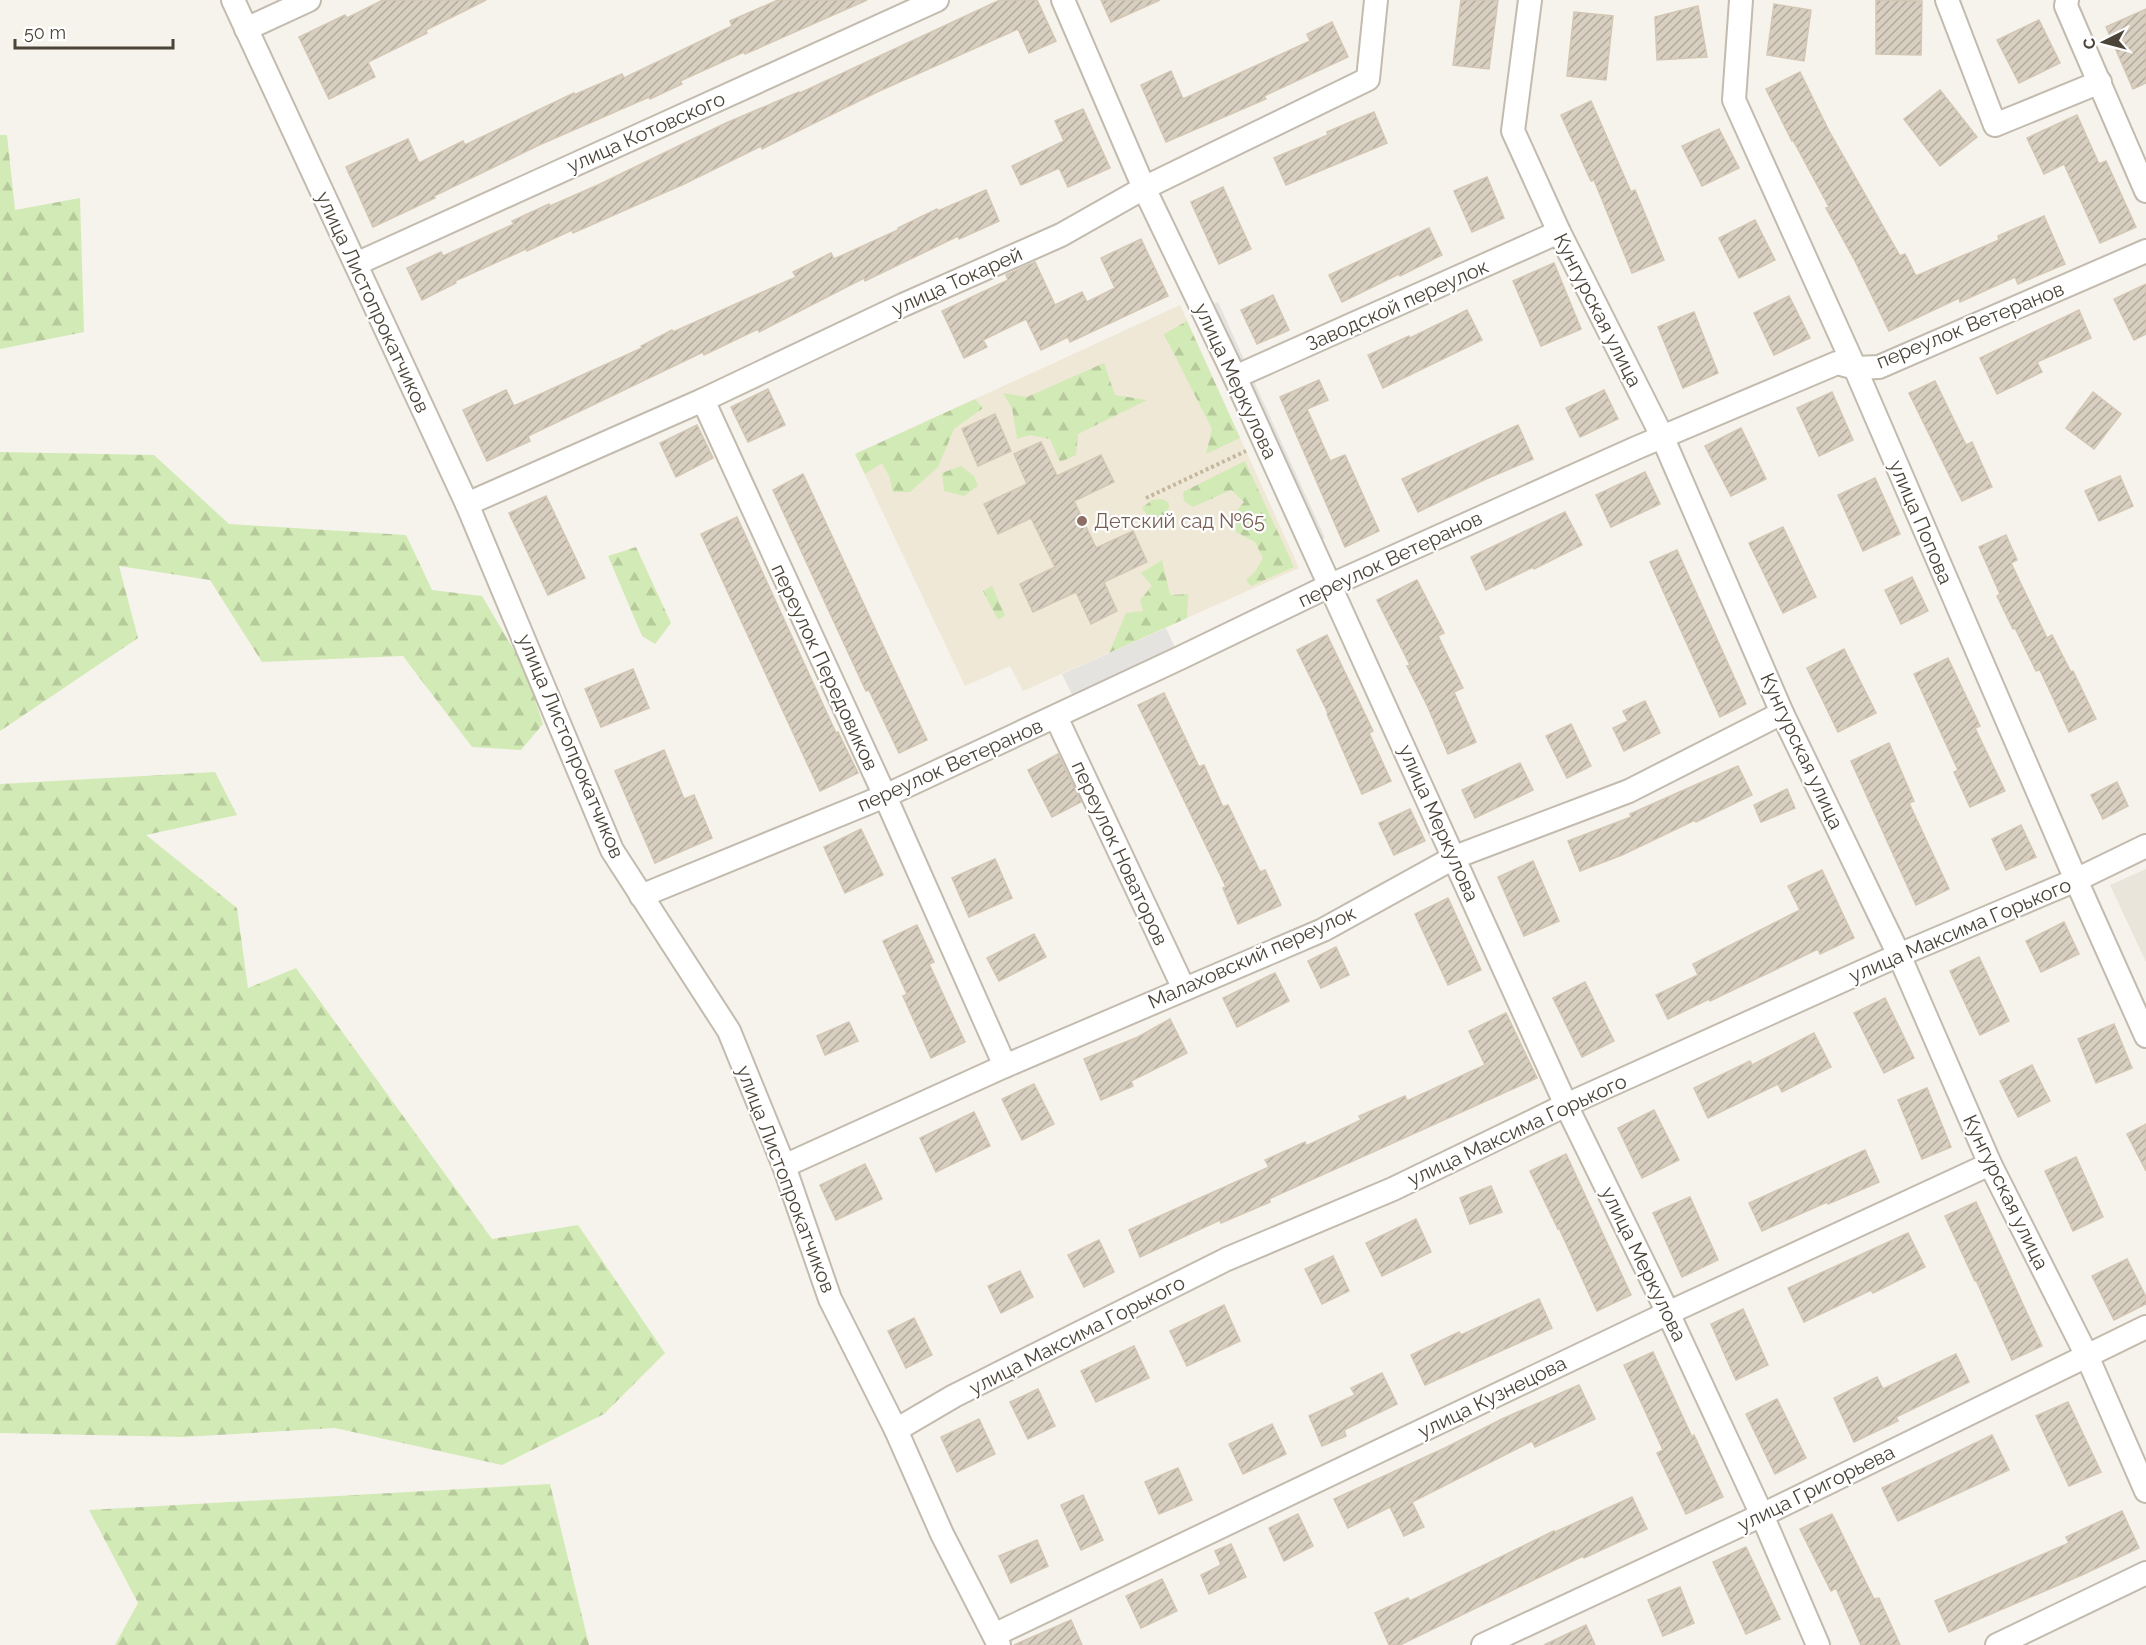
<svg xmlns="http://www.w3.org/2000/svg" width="2146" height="1645" font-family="Raleway,sans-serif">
	<defs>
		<pattern id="forest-firs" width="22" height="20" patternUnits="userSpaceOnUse" patternTransform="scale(1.5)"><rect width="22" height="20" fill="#d2eab5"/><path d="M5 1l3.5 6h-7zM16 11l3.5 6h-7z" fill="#b6ca9c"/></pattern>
		<pattern id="building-hatch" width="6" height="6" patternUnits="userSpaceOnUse" patternTransform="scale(1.5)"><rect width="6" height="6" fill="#d8cfc1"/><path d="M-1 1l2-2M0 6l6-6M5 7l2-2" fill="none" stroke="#b1aa9e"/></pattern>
	</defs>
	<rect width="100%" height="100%" fill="#f6f3ec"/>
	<polygon fill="#eae5da" points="2146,869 2146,962 2110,885"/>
	<polygon fill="#efe8d6" points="1180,305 1299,568 1023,691 1010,666 965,686 855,454"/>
	<g fill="url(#forest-firs)">
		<polygon points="0,135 7,135 15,210 80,198 84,332 0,349"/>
		<polygon points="1187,321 1240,438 1206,454 1212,429 1164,334"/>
		<polygon points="1104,363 1115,395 1147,400 1078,434 1076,455 1060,462 1050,439 1030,435 1017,439 1012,408 1003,393 1027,397"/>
		<polygon points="975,399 983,408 954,429 938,467 910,492 893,492 889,476 882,463 865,474 855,454"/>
		<polygon points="0,452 154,455 229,524 406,535 432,590 482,596 524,667 543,724 521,750 472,747 403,656 262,662 210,580 119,566 138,638 0,731"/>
		<polygon points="1245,461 1294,567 1251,586 1246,580 1255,572 1263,558 1255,542 1236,532 1237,510 1244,502 1231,490 1193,507 1184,501 1183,492"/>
		<polygon points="961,466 974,476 978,486 964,496 944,491 942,473"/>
		<polygon points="1162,499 1169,503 1168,513 1152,521 1142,508 1152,500"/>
		<polygon points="636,547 671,623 655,644 642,636 608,556"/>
		<polygon points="1162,560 1170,595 1188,594 1187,618 1109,653 1126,613 1143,611 1140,600 1152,586 1141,573"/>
		<polygon points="992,586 1005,615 998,620 983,591"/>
		<polygon points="215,772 237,815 146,835 237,908 248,988 296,968 492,1239 578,1225 665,1353 604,1414 502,1465 335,1428 184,1437 0,1433 0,784"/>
		<polygon points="550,1484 589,1645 115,1645 138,1603 89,1510"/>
	</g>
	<g fill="#e5e3e0">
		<polygon points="1218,302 1325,538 1300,550 1193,313"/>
		<polygon points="1166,628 1180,658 1078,707 1062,674"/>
	</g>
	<g fill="url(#building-hatch)" stroke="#d3c7b4" stroke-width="1.5">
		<polygon points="383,0 486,0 426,30 427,33 368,62 375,77 329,99 299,37 345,15 347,18"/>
		<polygon points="778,0 867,0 745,54 744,52 680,81 682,84 650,99 649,97 539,145 434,196 435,198 373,227 346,167 408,139 419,163 463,141 465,145 574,93 574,95 622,74 624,78 732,26 730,21"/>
		<polygon points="1000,0 1037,0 1056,41 1029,53 1018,29 877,92 762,149 761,146 684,184 573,233 572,230 527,251 526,249 455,281 456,283 422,300 407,268 441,252 443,256 514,224 512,221 549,204 550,206 598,185 726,123 799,92 800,93"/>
		<polygon points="1101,0 1160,0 1111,22"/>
		<polygon points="1461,0 1498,0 1489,69 1453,65"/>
		<polygon points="1876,0 1922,1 1921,55 1876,54"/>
		<polygon points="1774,4 1811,10 1804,61 1767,55"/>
		<polygon points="1698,6 1707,57 1657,60 1655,17"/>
		<polygon points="2146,9 2146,83 2133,89 2106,27"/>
		<polygon points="1574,12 1613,16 1606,80 1567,76"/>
		<polygon points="2039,20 2060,63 2019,83 1997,40"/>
		<polygon points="1332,22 1348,57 1264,96 1266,99 1166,142 1141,85 1171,71 1183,99 1310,41 1307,34"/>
		<polygon points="1800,72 1829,131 1862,189 1900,256 1905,254 1916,276 1999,240 1998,236 2044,216 2065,264 2018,284 2015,277 1960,302 1959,298 1889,331 1855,261 1826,208 1829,207 1793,140 1792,141 1766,89"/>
		<polygon points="1940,90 1977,137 1940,166 1904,119"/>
		<polygon points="1591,101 1631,192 1635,190 1664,260 1632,273 1594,180 1591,181 1561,115"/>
		<polygon points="1083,109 1110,168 1068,187 1059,168 1021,185 1012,166 1064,141 1055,121"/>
		<polygon points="1374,112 1387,143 1286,185 1274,158 1328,135 1327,132"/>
		<polygon points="2077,115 2099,164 2106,161 2136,227 2100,243 2064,164 2044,174 2027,138"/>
		<polygon points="1719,129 1739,168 1702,186 1682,146"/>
		<polygon points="1487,177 1504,218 1472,232 1454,191"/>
		<polygon points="1223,187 1251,249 1219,264 1191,202"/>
		<polygon points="986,190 999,221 959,239 958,236 865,281 864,278 759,332 758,329 704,355 703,352 528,436 530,441 487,461 463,410 506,390 514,406 642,348 641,346 672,330 673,332 796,277 793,272 831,253 834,259 898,230 898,228 937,209 938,211"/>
		<polygon points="1755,220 1775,260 1739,278 1719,238"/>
		<polygon points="1429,228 1442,255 1400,276 1399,274 1342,302 1329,275"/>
		<polygon points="1141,239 1168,296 1070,342 1068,337 1041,350 1026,319 983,340 987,347 964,358 942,311 1008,280 1006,275 1035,262 1055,305 1082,292 1087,302 1115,288 1101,258"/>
		<polygon points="1554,263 1581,329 1541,346 1513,281"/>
		<polygon points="2146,284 2146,334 2134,340 2114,299"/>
		<polygon points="1273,295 1289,330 1257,344 1241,310"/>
		<polygon points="1789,296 1810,338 1774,355 1754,313"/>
		<polygon points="1467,310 1482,340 1383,388 1368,355 1409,336 1410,338"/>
		<polygon points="2079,310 2091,338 2037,362 2042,372 1997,394 1980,358"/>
		<polygon points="1694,312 1718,373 1683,388 1658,327"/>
		<polygon points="1319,380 1328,400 1307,409 1330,461 1345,455 1379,531 1345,547 1280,397"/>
		<polygon points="1935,381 1966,445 1972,442 1992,487 1962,501 1909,393"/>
		<polygon points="768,389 785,425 748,442 731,407"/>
		<polygon points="1604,390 1618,419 1580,437 1566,408"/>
		<polygon points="1832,392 1853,440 1819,456 1797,408"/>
		<polygon points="2093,392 2121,414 2094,449 2066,428"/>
		<polygon points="995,414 1011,451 978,466 962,429"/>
		<polygon points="697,425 713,458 676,477 660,443"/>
		<polygon points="1518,425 1533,459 1486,479 1418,512 1402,479"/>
		<polygon points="1741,428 1766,479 1731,496 1705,446"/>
		<polygon points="1041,442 1057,476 1101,455 1114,482 1074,501 1096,548 1133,531 1147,562 1104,582 1117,611 1091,624 1076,592 1033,612 1020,584 1055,567 1031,518 998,534 984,504 1027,484 1014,454"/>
		<polygon points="1645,472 1660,504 1611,527 1596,495"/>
		<polygon points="803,474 927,740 899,753 869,690 866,691 773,490"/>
		<polygon points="2120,476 2133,506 2099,521 2085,491"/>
		<polygon points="1875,478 1900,534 1863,551 1838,495"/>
		<polygon points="546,496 585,578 548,595 509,513"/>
		<polygon points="1565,512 1582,545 1534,569 1533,567 1486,590 1471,557"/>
		<polygon points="737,517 836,733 838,732 858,773 820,791 701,534"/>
		<polygon points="1783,527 1816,597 1783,613 1749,543"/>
		<polygon points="2006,535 2017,560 2011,563 2047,638 2052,635 2071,672 2073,671 2096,719 2069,732 2040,670 2036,671 2015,628 2013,629 1997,596 2000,594 1979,547"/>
		<polygon points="1677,550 1746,704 1720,717 1650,562"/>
		<polygon points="1912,577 1928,611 1901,624 1885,590"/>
		<polygon points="1417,580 1444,633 1438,636 1463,688 1454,692 1476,742 1448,754 1427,705 1407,666 1410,665 1377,600"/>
		<polygon points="1327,635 1373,731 1369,733 1391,781 1362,794 1327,714 1328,713 1297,650"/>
		<polygon points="1844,649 1876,713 1838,732 1807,668"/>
		<polygon points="1948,658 1980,726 1975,728 2005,791 1970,807 1954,772 1958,770 1914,674"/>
		<polygon points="633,669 649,708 601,727 585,689"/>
		<polygon points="1164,693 1199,767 1204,765 1223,807 1228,805 1260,872 1265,870 1281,905 1238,924 1223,888 1226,887 1138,705"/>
		<polygon points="1645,701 1660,733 1624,751 1613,728 1628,721 1623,711"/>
		<polygon points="1571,724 1591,766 1567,778 1546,736"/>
		<polygon points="1889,743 1914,801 1909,803 1949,889 1916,905 1851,761"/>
		<polygon points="664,750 684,799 694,795 712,838 655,863 615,771"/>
		<polygon points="1058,754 1081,802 1052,817 1028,770"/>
		<polygon points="1520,763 1533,790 1475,818 1462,790"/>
		<polygon points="1738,766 1752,795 1696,822 1695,820 1622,855 1580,871 1568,841 1631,817 1630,814"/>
		<polygon points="2117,782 2128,806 2103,819 2091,795"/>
		<polygon points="1787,789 1795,808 1761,822 1754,805"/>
		<polygon points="1410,809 1425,841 1394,855 1379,823"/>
		<polygon points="2021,825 2036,857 2006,870 1992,839"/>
		<polygon points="861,829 883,875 845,893 824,847"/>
		<polygon points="995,859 1012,898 969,917 952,878"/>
		<polygon points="1533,861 1559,921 1524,936 1498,877"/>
		<polygon points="1822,870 1854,938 1820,954 1818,949 1710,1001 1709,999 1668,1019 1656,995 1698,975 1693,964 1800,910 1788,886"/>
		<polygon points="1448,898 1481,970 1448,985 1415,914"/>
		<polygon points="2064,922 2079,954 2041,972 2026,941"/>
		<polygon points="917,925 934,962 929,964 965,1042 931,1058 903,996 907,994 883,941"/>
		<polygon points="1034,934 1046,957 999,981 987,958"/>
		<polygon points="1336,947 1349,975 1321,988 1308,961"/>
		<polygon points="1979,957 2009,1021 1980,1035 1950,971"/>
		<polygon points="1275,973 1289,1001 1237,1027 1223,998"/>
		<polygon points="1585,982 1614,1041 1582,1057 1553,998"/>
		<polygon points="1885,998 1914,1058 1884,1073 1854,1013"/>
		<polygon points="1506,1013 1537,1078 1269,1199 1270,1202 1221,1223 1220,1220 1140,1257 1129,1230 1269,1167 1265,1160 1305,1142 1306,1146 1361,1120 1359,1116 1405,1096 1407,1101 1485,1065 1469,1031"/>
		<polygon points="1170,1019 1187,1053 1131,1081 1133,1086 1101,1100 1084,1059 1138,1037"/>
		<polygon points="849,1022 858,1041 825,1055 817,1036"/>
		<polygon points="2114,1024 2132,1068 2096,1083 2078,1039"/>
		<polygon points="1814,1033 1831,1067 1782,1092 1778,1084 1708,1118 1694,1088 1750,1061 1752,1065"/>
		<polygon points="2032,1065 2050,1101 2018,1117 2000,1081"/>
		<polygon points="1034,1084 1054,1124 1022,1140 1002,1099"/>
		<polygon points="1927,1088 1951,1147 1922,1159 1898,1100"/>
		<polygon points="1654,1110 1679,1160 1642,1178 1618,1128"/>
		<polygon points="974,1112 990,1146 936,1172 920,1138"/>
		<polygon points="2146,1124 2146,1171 2127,1134"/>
		<polygon points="1865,1150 1879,1182 1828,1204 1827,1202 1762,1231 1749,1203"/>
		<polygon points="1566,1154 1631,1295 1597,1311 1559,1228 1558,1229 1530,1171"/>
		<polygon points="2076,1157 2103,1217 2073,1231 2045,1171"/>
		<polygon points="865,1164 882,1199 836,1220 820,1185"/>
		<polygon points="1491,1186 1502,1212 1470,1224 1460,1198"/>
		<polygon points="1690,1197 1718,1260 1682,1277 1653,1213"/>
		<polygon points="1976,1202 2042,1346 2012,1360 1976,1280 1975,1281 1945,1216"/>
		<polygon points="1416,1219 1431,1252 1382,1276 1366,1243"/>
		<polygon points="1908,1233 1925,1267 1873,1293 1871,1290 1804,1322 1788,1288"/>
		<polygon points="1099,1240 1114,1272 1084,1287 1068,1255"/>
		<polygon points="1333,1256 1349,1291 1322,1304 1305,1269"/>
		<polygon points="2127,1259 2146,1297 2146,1304 2114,1320 2092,1276"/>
		<polygon points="1020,1271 1033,1297 1001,1313 988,1286"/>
		<polygon points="1539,1299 1552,1328 1425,1385 1411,1355 1459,1332 1461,1335"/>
		<polygon points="1224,1305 1240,1341 1187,1366 1170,1331"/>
		<polygon points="1743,1309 1768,1365 1736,1380 1711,1324"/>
		<polygon points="914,1318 932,1355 906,1368 888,1331"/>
		<polygon points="1134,1346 1149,1378 1096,1402 1081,1371"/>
		<polygon points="1653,1352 1692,1437 1694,1435 1723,1497 1686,1514 1657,1453 1663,1450 1624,1365"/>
		<polygon points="1956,1354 1969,1382 1896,1417 1898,1421 1854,1442 1834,1398 1877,1377 1883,1389"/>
		<polygon points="1382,1373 1397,1404 1344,1430 1346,1436 1322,1446 1309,1416 1355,1395 1351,1388"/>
		<polygon points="1579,1385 1595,1419 1535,1447 1532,1441 1412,1502 1424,1527 1404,1536 1390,1507 1348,1528 1334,1499 1447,1447 1502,1419"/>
		<polygon points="1038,1389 1055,1426 1028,1439 1010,1402"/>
		<polygon points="1777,1399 1806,1458 1775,1474 1746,1414"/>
		<polygon points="2068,1402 2101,1472 2069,1486 2036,1416"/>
		<polygon points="979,1419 995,1454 957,1472 941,1437"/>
		<polygon points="1272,1424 1286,1454 1243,1474 1229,1444"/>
		<polygon points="1992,1435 2009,1470 1898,1521 1882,1488"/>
		<polygon points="1178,1468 1192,1500 1159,1514 1145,1482"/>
		<polygon points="1083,1495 1103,1540 1081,1550 1061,1505"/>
		<polygon points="1632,1497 1647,1529 1584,1558 1583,1556 1400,1645 1389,1645 1375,1613 1408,1598 1410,1601 1554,1531 1555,1532"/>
		<polygon points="2122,1511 2139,1548 2084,1574 1949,1632 1935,1601 2069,1543 2066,1537"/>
		<polygon points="1298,1514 1313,1546 1284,1561 1269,1528"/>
		<polygon points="1832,1514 1874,1599 1879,1598 1900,1645 1861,1645 1836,1588 1831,1591 1800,1529"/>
		<polygon points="1037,1540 1048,1566 1011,1583 999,1556"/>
		<polygon points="1231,1544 1246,1577 1209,1594 1201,1575 1221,1565 1215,1551"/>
		<polygon points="1746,1547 1780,1619 1746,1634 1713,1562"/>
		<polygon points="1162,1579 1177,1611 1141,1628 1126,1596"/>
		<polygon points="1680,1587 1694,1623 1663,1636 1648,1600"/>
		<polygon points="1071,1620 1082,1645 1014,1645"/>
		<polygon points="1586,1625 1595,1645 1544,1645"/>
	</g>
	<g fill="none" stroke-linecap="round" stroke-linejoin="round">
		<defs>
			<g id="minor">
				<polyline points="233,0 467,504 612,850 729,1031 784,1166 830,1299 896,1430 942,1534 999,1645"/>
				<polyline points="1063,0 1144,188 1235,377 1566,1105 1668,1313 1762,1515 1818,1645"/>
				<polyline points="1530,0 1513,131 1559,232 1662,436 1782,713 1899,955 1990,1164 2087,1356 2146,1491"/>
				<polyline points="1741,0 1734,100 1855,368 2076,880 2146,1036"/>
				<polyline points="1947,0 1995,125 2100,82"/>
				<polyline points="2067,0 2066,6 2146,191"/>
				<polyline points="246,29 309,0"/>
				<polyline points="356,264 937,0"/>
				<polyline points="1235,377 1559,232"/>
				<polyline points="703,400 885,796 1005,1066"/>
				<polyline points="467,504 703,400 903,305 1061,235 1144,188 1368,79 1376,0"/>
				<polyline points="1056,717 1184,989"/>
				<polyline points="641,896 885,796 1180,658 1331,585 1636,448 1837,363 1855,368 1879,367 2146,251"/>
				<polyline points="784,1166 1005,1066 1323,930 1455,857 1629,791 1782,713"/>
				<polyline points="896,1430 954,1396 1227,1259 1393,1189 1566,1105 1899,955 2076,880 2146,846"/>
				<polyline points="994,1635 1668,1313 1990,1164"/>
				<polyline points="1483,1645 1762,1515 2146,1327"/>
				<polyline points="1997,1645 2146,1573"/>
			</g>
		</defs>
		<use href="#minor" stroke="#c2bbae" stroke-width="26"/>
		<polyline stroke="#c4b79f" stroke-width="4" stroke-dasharray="3 3" stroke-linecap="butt" points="1146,498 1246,451"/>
		<use href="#minor" stroke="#fff" stroke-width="22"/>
	</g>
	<circle fill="#8d6e63" stroke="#fff" stroke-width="2" cx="1082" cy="521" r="6"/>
	<g text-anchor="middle" stroke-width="4.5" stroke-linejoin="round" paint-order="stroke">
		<g font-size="20" fill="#4b4439" stroke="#fff">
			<text transform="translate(646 132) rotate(-24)" y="7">улица Котовского</text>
			<text transform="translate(957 281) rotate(-24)" y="7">улица Токарей</text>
			<text transform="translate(373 302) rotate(65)" y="7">улица Листопрокатчиков</text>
			<text transform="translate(1397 305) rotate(-24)" y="7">Заводской переулок</text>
			<text transform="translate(1598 310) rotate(63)" y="7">Кунгурская улица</text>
			<text transform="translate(1970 325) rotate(-22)" y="7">переулок Ветеранов</text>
			<text transform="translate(1236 381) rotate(65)" y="7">улица Меркулова</text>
			<text transform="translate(1921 522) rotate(67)" y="7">улица Попова</text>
			<text transform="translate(1390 559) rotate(-25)" y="7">переулок Ветеранов</text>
			<text transform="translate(825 667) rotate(65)" y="7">переулок Передовиков</text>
			<text transform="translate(571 746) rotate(67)" y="7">улица Листопрокатчиков</text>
			<text transform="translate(1802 751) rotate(65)" y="7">Кунгурская улица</text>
			<text transform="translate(950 765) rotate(-24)" y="7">переулок Ветеранов</text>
			<text transform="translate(1439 823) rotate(66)" y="7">улица Меркулова</text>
			<text transform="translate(1120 853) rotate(65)" y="7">переулок Новаторов</text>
			<text transform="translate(1960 930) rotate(-23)" y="7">улица Максима Горького</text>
			<text transform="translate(1252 957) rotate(-24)" y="7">Малаховский переулок</text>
			<text transform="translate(1517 1130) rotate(-25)" y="7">улица Максима Горького</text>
			<text transform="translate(786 1179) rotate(69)" y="7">улица Листопрокатчиков</text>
			<text transform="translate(2006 1192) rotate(64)" y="7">Кунгурская улица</text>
			<text transform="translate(1644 1264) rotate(64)" y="7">улица Меркулова</text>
			<text transform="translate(1077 1335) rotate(-27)" y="7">улица Максима Горького</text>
			<text transform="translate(1492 1397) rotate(-26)" y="7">улица Кузнецова</text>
			<text transform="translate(1816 1488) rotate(-26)" y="7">улица Григорьева</text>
		</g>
		<g font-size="20" fill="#785e54" stroke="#fff" text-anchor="start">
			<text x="1094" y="528">Детский сад №65</text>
		</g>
	</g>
	<g transform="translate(2104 42) rotate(264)" stroke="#ffffff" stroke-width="4.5" paint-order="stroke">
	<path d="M0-4.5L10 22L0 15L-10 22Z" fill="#4b4439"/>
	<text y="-9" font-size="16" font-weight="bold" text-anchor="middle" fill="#4b4439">С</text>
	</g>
	<path d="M15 39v9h158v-9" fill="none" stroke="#4b4439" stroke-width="3"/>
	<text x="24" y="39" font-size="18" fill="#4b4439" stroke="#ffffff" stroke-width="4.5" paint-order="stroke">50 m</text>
</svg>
